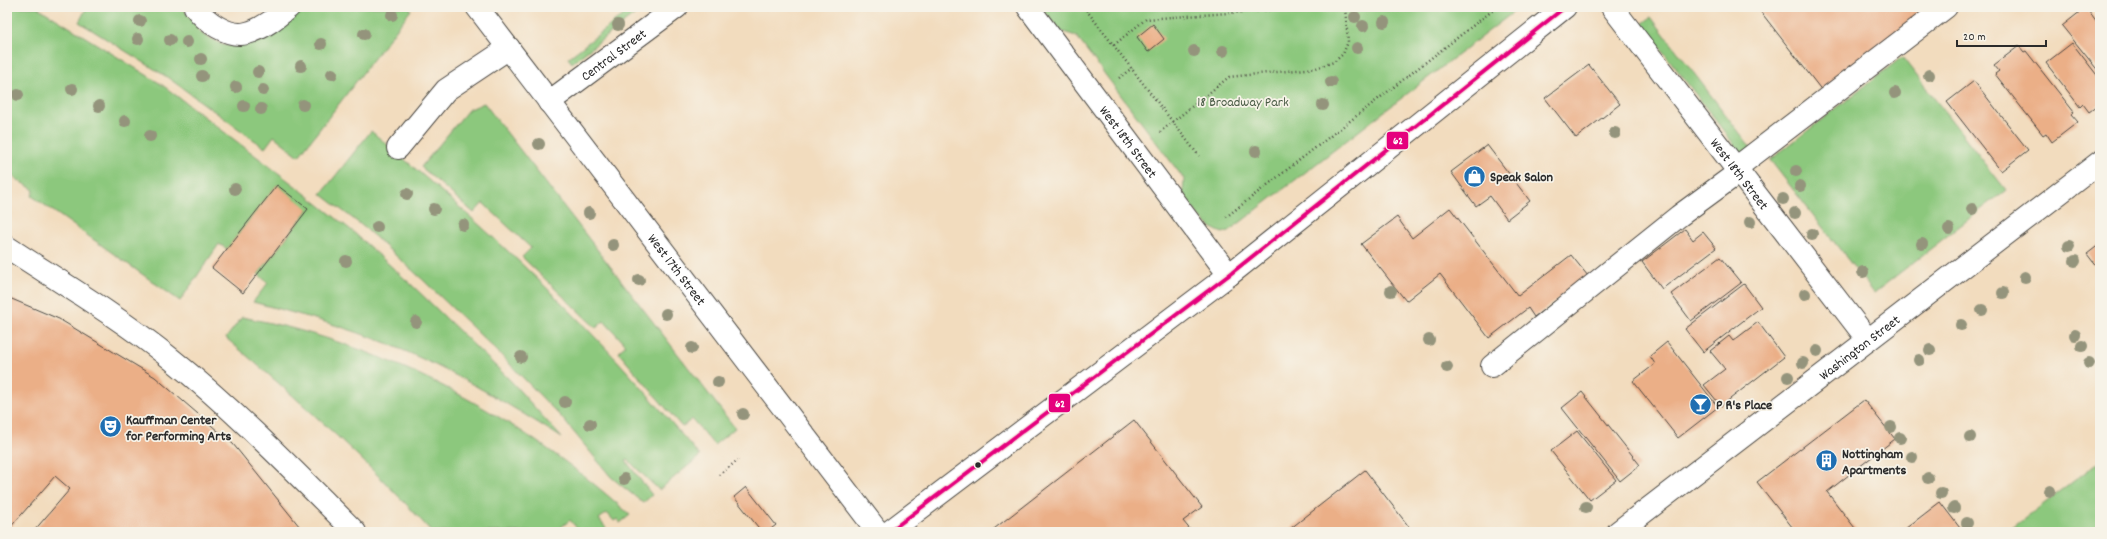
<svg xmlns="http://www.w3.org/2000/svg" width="2107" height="539" font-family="Dekko,sans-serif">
	<rect width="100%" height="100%" fill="#f7f3e8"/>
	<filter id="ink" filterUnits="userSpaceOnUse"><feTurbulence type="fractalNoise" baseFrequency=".025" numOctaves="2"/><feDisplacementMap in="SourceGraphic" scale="8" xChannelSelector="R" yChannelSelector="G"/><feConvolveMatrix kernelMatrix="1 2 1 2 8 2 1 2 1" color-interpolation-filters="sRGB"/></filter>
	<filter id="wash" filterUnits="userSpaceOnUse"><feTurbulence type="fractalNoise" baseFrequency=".012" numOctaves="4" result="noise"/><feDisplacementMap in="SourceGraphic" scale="16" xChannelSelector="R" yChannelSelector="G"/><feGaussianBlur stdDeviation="0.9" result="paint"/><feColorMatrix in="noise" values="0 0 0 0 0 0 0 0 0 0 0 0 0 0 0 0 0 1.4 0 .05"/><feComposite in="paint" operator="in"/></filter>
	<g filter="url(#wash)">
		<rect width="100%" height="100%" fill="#f2dcbe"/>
		<g fill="#8cc87d" stroke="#5c7a54">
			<path d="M7,7H37L161,84L298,188L351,230L415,288L510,380L562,438C506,402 448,368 386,343C343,326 298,314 253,302L268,283L258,274L308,210L277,185L227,249L219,244L180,301L32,196L34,190L7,173Z"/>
			<polygon points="82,7 182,7 202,34 223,45 236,46 250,44 264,37 303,7 409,7 411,10 299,156 274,136 265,148 167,77 79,22 86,9"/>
			<polygon points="634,7 644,7 572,63 568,58"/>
			<path d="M1041,7H1520L1229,231L1223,233C1205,228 1191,207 1183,192L1184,179L1076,36L1060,31Z"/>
			<polygon points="1651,17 1752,149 1742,155 1642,24"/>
			<polygon points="1902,57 2006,190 1874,293 1770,160"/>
			<polygon points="484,103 735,428 714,445 692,419 682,427 618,352 626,345 604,321 596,328 522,257 531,248 483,203 474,213 421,167 468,110"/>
			<path d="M371,131C448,196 524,262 594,336C631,374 665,415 700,456L659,490L628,460L626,461L652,495L643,503L611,477L562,418L498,352L422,279L365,228L321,194Z"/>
			<path d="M242,317C386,344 522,417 630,515L620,523L617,519L614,521L607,513L599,519L609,532H580L570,520L555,532H432C369,462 298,399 226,338Z"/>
			<polygon points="2100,461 2100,532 2007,532"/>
		</g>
		<g id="blocks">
			<g fill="#ebaf87">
				<polygon points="1757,7 1934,7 1823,92"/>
				<polygon points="2086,7 2100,26 2100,73 2062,26"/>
				<polygon points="1153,24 1164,39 1148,52 1137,37"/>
				<polygon points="2072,43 2100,79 2100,104 2089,112 2083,104 2080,107 2046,63"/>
				<polygon points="2019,46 2024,52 2026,51 2074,112 2071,114 2078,122 2052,142 2046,133 2043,135 1995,74 1999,71 1994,65"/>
				<polygon points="1589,65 1620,104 1576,138 1545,98"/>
				<polygon points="1974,81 2028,150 2001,171 1947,102"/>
				<polygon points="1487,145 1530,201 1507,219 1490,196 1476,206 1451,172"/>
				<polygon points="277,185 308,209 243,293 212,268"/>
				<polygon points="1450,208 1518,296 1571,255 1588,276 1534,317 1528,308 1489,338 1440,274 1406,301 1361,244 1397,217 1412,238"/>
				<polygon points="1685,229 1693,240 1703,232 1716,248 1662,289 1642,262"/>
				<polygon points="2100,244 2100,271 2087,254"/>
				<polygon points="1720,257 1741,283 1691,321 1671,294"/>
				<polygon points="1744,284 1761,307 1703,352 1685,329"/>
				<polygon points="7,297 59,319 155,377 233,444 304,532 33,532 70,489 55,476 8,530"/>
				<polygon points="1758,322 1784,357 1721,406 1704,385 1725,369 1710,351 1729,336 1733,341"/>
				<polygon points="1667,342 1718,407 1678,438 1633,381 1655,364 1650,356"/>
				<polygon points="1582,392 1640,465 1620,481 1562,408"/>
				<polygon points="1864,400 1895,439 1827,492 1858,532 1796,532 1757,482"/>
				<polygon points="1134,420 1202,507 1183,521 1192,532 990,532"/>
				<polygon points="1577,431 1616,480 1590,500 1551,451"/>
				<polygon points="1365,470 1413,532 1286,532"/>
				<polygon points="746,487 776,525 767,532 762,532 734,497"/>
				<polygon points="1940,502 1963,532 1901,532"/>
			</g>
		</g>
	</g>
	<g filter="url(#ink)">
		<use href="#blocks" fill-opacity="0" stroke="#494641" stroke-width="1"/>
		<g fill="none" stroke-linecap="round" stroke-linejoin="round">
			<defs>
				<g id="minor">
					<path d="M195,7C205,21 228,38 247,33C263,29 277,17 289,7"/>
					<path id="s1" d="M477,7L878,532"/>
					<path id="s2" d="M1028,7L1229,275"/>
					<path id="s3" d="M1612,7L1868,340"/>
					<path id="s4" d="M549,102L677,7"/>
					<polyline points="398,148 446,90 509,48"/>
					<polyline points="1736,168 1946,7"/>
					<path d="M7,247C62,283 119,317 170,358C236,411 295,472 355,532"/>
					<polyline points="1492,366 1679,216 1739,172"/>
					<path id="s5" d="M1618,532L2100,162"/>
				</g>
				<polyline id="major" points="889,532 1229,275 1565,7"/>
			</defs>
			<use href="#minor" stroke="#494641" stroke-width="24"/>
			<use href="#major" stroke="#494641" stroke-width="24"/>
			<g stroke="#494641" stroke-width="2.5" stroke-dasharray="1 3" stroke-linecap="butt">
				<polyline points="1084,7 1199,156"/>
				<polyline points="1114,45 1146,19 1312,7"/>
				<polyline points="1119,78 1132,68"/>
				<polyline points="1160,132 1229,77 1316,68 1334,62 1343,54 1348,42 1345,7"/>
				<polyline points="1226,217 1497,7"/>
				<polyline points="719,475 738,460"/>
			</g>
			<use href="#minor" stroke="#fff" stroke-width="22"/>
			<use href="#major" stroke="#fff" stroke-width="22"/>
			<defs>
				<polyline id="bus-1" points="889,532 1229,275 1565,7"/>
			</defs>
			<use href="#bus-1" stroke="#f7f3e8" stroke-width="7"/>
			<use href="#bus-1" stroke="#e5007d" stroke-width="4"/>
		</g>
		<g fill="#94947b">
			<circle cx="392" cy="15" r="6"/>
			<circle cx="1355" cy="17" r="6"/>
			<circle cx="140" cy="21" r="6"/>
			<circle cx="1384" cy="22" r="6"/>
			<circle cx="618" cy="25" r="6"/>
			<circle cx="1363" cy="26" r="6"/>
			<circle cx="364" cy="34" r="6"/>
			<circle cx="138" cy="39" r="6"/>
			<circle cx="170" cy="40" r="6"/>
			<circle cx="187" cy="42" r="6"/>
			<circle cx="321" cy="44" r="6"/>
			<circle cx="1357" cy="48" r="6"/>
			<circle cx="1194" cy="51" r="6"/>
			<circle cx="1223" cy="51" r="6"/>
			<circle cx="201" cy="59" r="6"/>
			<circle cx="301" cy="66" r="6"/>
			<circle cx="258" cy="72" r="6"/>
			<circle cx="332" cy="74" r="6"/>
			<circle cx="1929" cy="75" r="6"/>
			<circle cx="202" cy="76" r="6"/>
			<circle cx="1331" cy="82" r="6"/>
			<circle cx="236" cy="87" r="6"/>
			<circle cx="72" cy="89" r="6"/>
			<circle cx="263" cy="90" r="6"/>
			<circle cx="1895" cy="93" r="6"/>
			<circle cx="18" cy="95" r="6"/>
			<circle cx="303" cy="105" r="6"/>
			<circle cx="1323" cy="105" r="6"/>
			<circle cx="99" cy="106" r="6"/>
			<circle cx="244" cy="106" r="6"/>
			<circle cx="261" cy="109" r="6"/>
			<circle cx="125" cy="121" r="6"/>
			<circle cx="1615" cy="133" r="6"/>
			<circle cx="150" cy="136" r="6"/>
			<circle cx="539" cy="144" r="6"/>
			<circle cx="1256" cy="151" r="6"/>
			<circle cx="1796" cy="171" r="6"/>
			<circle cx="1800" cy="186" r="6"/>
			<circle cx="235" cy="189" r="6"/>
			<circle cx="407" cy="194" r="6"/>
			<circle cx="1783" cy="199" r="6"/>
			<circle cx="434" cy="209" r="6"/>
			<circle cx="1972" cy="209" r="6"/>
			<circle cx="589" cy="213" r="6"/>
			<circle cx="1795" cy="213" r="6"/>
			<circle cx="1750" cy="222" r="6"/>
			<circle cx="463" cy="225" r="6"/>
			<circle cx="377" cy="227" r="6"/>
			<circle cx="1949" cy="229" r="6"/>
			<circle cx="1812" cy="234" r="6"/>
			<circle cx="1922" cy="244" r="6"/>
			<circle cx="613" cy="245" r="6"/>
			<circle cx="2069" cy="246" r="6"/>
			<circle cx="346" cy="261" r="6"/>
			<circle cx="2075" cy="261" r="6"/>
			<circle cx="1863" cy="272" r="6"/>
			<circle cx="2025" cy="277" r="6"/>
			<circle cx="639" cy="280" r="6"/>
			<circle cx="1391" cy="291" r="6"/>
			<circle cx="2003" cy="293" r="6"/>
			<circle cx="1805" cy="294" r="6"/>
			<circle cx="1982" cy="310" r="6"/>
			<circle cx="666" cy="314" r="6"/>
			<circle cx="416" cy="322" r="6"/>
			<circle cx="1961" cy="325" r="6"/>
			<circle cx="2075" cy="335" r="6"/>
			<circle cx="1429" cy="340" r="6"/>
			<circle cx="2082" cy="346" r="6"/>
			<circle cx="692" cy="348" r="6"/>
			<circle cx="1930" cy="350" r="6"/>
			<circle cx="1817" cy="351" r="6"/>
			<circle cx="521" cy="357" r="6"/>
			<circle cx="1919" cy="360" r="6"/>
			<circle cx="1803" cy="363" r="6"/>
			<circle cx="2089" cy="363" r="6"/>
			<circle cx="1447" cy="367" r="6"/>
			<circle cx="1788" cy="377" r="6"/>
			<circle cx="718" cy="382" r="6"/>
			<circle cx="565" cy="402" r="6"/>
			<circle cx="743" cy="414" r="6"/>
			<circle cx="590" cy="424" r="6"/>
			<circle cx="1891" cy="427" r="6"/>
			<circle cx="1970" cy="437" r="6"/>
			<circle cx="1900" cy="438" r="6"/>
			<circle cx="1912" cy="457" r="6"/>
			<circle cx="1928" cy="478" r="6"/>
			<circle cx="624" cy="479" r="6"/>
			<circle cx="2050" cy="491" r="6"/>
			<circle cx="1941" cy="493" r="6"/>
			<circle cx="1586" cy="507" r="6"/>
			<circle cx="1954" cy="508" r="6"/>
			<circle cx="1967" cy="523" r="6"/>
		</g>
	</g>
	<defs>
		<symbol id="shop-disc" viewBox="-11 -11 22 22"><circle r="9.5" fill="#1f6fb2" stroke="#f7f3e8"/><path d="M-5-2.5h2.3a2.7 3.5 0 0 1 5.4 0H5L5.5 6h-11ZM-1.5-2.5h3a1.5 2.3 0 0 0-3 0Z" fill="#fff"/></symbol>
		<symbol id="bar-disc" viewBox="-11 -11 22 22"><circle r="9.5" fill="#1f6fb2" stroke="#f7f3e8"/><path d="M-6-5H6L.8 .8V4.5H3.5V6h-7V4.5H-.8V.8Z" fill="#fff"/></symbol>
		<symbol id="theatre-disc" viewBox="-11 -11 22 22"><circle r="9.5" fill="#1f6fb2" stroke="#f7f3e8"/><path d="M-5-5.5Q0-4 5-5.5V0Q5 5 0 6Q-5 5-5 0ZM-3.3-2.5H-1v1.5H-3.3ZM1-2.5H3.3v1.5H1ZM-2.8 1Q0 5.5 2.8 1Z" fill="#fff"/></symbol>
		<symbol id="building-disc" viewBox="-11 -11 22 22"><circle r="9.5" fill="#1f6fb2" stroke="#f7f3e8"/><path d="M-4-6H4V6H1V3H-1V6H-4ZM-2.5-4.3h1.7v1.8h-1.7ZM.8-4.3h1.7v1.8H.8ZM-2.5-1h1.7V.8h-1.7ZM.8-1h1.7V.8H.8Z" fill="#fff"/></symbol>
	</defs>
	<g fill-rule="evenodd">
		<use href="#shop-disc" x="1462" y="164" width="25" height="25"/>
		<use href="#bar-disc" x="1688" y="392" width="25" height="25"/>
		<use href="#theatre-disc" x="98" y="414" width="25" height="25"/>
		<use href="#building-disc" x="1814" y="448" width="25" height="25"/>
	</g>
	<circle fill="#2b2b2b" stroke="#f7f3e8" stroke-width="1.5" cx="978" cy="465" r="3.5"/>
	<g text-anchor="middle" stroke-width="3.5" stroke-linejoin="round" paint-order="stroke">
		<g font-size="14" fill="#2b2b2b" stroke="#f7f3e8">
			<text dy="5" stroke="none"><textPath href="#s4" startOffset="80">Central Street</textPath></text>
			<text dy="5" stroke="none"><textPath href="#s2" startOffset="168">West 18th Street</textPath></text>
			<text dy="5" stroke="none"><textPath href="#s3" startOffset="210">West 18th Street</textPath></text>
			<text dy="5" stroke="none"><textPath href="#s1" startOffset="330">West 17th Street</textPath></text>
			<text dy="5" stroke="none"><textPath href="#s5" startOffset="304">Washington Street</textPath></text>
		</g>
		<g font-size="14" fill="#485a44" stroke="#f7f3e8">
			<text x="1243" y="106">18 Broadway Park</text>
		</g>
		<g font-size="14" font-weight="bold" fill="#2b2b2b" stroke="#f7f3e8" text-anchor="start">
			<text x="1490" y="181">Speak Salon</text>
			<text x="1716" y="409">P R's Place</text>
			<text x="126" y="424">Kauffman Center<tspan x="126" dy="16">for Performing Arts</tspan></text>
			<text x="1842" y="458">Nottingham<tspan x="1842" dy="16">Apartments</tspan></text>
		</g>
	</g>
	<g stroke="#f7f3e8" stroke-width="1.5">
		<rect x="1386" y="131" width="23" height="19" rx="4" fill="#e5007d"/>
		<rect x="1048" y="393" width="23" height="20" rx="4" fill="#e5007d"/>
	</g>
	<g font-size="11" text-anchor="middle" font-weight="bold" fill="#fff">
		<text x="1398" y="144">62</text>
		<text x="1060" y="407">62</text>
	</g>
	<rect width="2107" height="539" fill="none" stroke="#f7f3e8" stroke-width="24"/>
	<path d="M1957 40v6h89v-6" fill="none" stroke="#2b2b2b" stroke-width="2"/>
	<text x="1963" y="40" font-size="12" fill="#2b2b2b" stroke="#f7f3e8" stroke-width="3" paint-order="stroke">20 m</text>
</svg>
